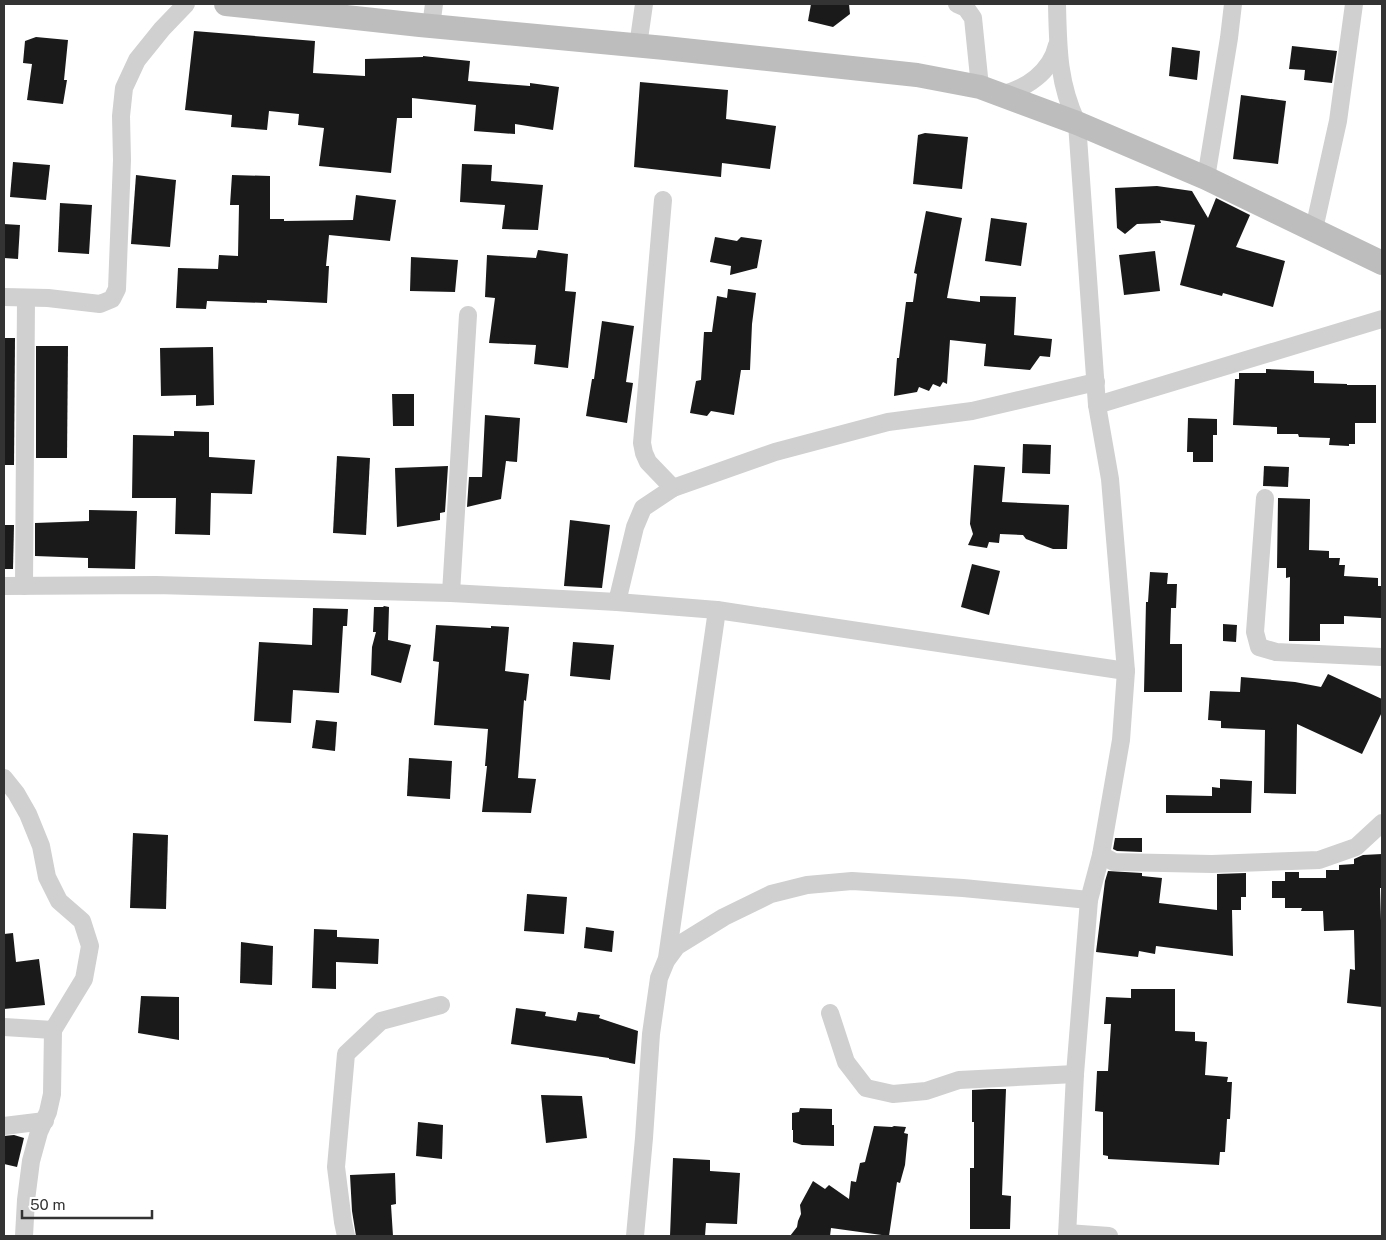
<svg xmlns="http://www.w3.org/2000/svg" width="1386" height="1240" font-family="'Public Sans',sans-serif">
	<rect width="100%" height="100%" fill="#fff"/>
	<g fill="#1a1a1a">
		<polygon points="811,4 849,4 850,14 833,27 808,21"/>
		<polygon points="194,31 315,41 313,73 365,76 365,59 423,57 423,56 470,61 468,81 530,86 530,83 559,87 553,130 515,124 515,134 474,131 476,105 412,98 412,118 397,118 391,173 319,166 324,128 298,125 299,114 269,111 267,130 231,127 232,115 185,110"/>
		<polygon points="36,37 68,40 64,80 67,80 63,104 27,100 32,64 23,63 25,41"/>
		<polygon points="1292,46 1337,51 1332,83 1304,80 1305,70 1289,69"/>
		<polygon points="1172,47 1200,51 1197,80 1169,76"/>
		<polygon points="640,82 728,90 726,119 776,126 770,169 722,163 721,177 634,167"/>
		<polygon points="1241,95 1286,101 1278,164 1233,159"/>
		<polygon points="925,133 968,137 962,189 913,184 918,135"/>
		<polygon points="13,162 50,165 46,200 10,197"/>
		<polygon points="462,164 492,165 491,181 543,185 538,230 502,229 505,205 460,202"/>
		<polygon points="136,175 176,180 170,247 131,244"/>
		<polygon points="232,175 270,176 270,219 284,219 284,221 353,220 356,195 396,200 390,241 329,235 326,266 329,266 327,303 267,300 267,303 207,301 206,309 176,308 178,268 218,269 219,255 238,256 239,205 230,205"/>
		<polygon points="1157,186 1192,191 1208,218 1216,198 1250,215 1236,247 1285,261 1273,307 1223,293 1222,296 1180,285 1195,225 1160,220 1161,223 1137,224 1125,234 1117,228 1115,188"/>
		<polygon points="60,203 92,205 89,254 58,252"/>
		<polygon points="926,211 962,218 947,298 980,302 980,296 1016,297 1014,335 1052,339 1050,357 1040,356 1030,370 984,366 986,344 950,340 947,384 943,382 940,387 933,384 929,391 919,387 917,392 894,396 897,358 899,358 906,302 913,302 917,274 914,273"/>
		<polygon points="991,218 1027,223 1021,266 985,261"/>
		<polygon points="4,224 20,225 18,259 4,258"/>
		<polygon points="715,237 737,241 741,237 762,240 757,268 730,275 731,266 710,262"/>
		<polygon points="538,250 568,254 565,291 576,292 568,368 534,364 536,345 489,343 495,298 485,297 487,255 536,258"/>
		<polygon points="1155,251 1160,291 1124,295 1119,255"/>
		<polygon points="411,257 458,260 455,292 410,291"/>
		<polygon points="728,289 756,293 752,324 750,370 741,370 734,415 711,411 707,416 690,413 696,381 701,380 704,332 712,332 717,296 727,298"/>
		<polygon points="602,321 634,326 626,382 633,383 627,423 586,416 592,379 594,379"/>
		<polygon points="4,338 15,338 14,465 4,465"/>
		<polygon points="36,346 68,346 67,458 36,458"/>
		<polygon points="213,347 214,405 196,406 196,395 161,396 160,348"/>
		<polygon points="1266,369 1314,371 1314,383 1347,384 1347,385 1376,385 1376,423 1355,423 1355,444 1349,444 1349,446 1329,445 1330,438 1299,437 1298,434 1277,434 1277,427 1233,425 1235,379 1239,379 1239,373 1266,373"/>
		<polygon points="392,394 414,394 414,426 393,426"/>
		<polygon points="485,415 520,418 517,462 506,461 501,499 467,507 469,477 482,477"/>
		<polygon points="1188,418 1217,419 1217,435 1213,435 1213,462 1193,462 1193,452 1187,452"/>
		<polygon points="174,431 209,432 209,457 255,460 252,494 211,493 210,535 175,534 176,498 132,498 133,435 174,436"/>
		<polygon points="1023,444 1051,445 1050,474 1022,473"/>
		<polygon points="337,456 370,458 366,535 333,533"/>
		<polygon points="974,465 1005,467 1002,502 1069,505 1067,549 1053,549 1026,539 1023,535 1000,534 999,543 989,542 987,548 968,545 973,534 970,524"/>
		<polygon points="448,466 445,512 440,513 440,520 397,527 395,468"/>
		<polygon points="1264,466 1289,467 1288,487 1263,486"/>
		<polygon points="1278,498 1310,499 1309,550 1329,551 1329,558 1340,558 1339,565 1345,565 1344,576 1378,578 1378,586 1382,586 1381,618 1344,616 1344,624 1320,624 1320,641 1289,641 1290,577 1286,578 1286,568 1277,568"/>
		<polygon points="89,510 137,511 135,569 88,568 88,558 35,556 35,523 89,521"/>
		<polygon points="570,520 610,525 602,588 564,586"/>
		<polygon points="4,525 14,525 13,569 4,569"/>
		<polygon points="972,564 1000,571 989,615 961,607"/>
		<polygon points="1150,572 1168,573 1167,584 1177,584 1176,608 1171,608 1170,644 1182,644 1182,692 1144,692 1146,602 1148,602"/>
		<polygon points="384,606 389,607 388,640 411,645 401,683 371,675 372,647 376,632 373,632 374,607 383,607"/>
		<polygon points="313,608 348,609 347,626 343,626 339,693 293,690 291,723 254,721 259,642 312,645"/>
		<polygon points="1223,624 1237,625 1236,642 1223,641"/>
		<polygon points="436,625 491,628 491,626 509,627 505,671 529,674 526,701 524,700 518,778 536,779 531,813 482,812 487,766 485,766 488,729 434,725 439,662 433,661"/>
		<polygon points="573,642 614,645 610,680 570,676"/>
		<polygon points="1328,674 1382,699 1382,712 1362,754 1297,724 1296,794 1264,793 1265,730 1221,728 1221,721 1208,720 1210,691 1240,692 1241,677 1295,682 1321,687"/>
		<polygon points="316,720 337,722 335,751 312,748"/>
		<polygon points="409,758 452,761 450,799 407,796"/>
		<polygon points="1220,779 1252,781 1251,813 1166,813 1166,795 1212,796 1212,787 1220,788"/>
		<polygon points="133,833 168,835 166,909 130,908"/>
		<polygon points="1115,838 1142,838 1142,852 1117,851 1113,849"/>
		<polygon points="1382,854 1382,888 1380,888 1381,921 1382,921 1382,1007 1347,1003 1350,969 1355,970 1354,930 1324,931 1323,911 1301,911 1302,908 1285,908 1285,898 1272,898 1272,881 1285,881 1285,872 1299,872 1299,878 1326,878 1326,870 1339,870 1339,865 1354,864 1354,859 1363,855"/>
		<polygon points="1108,871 1142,873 1142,876 1162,878 1159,903 1217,910 1217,874 1246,873 1246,897 1241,897 1241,910 1232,910 1233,956 1156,946 1155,954 1139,951 1138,957 1096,952 1105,881"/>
		<polygon points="527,894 567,897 564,934 524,931"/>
		<polygon points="586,927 614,931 612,952 584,948"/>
		<polygon points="314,929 337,930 337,937 379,939 378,964 336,962 336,989 312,988"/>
		<polygon points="13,933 16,962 39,959 45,1005 4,1009 4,934"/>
		<polygon points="241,942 273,946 272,985 240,983"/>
		<polygon points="1131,989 1175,989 1175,1031 1195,1032 1195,1041 1207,1042 1205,1075 1228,1077 1227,1082 1232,1082 1230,1119 1227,1119 1225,1152 1220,1152 1219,1165 1108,1159 1108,1156 1103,1155 1103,1112 1095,1111 1097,1071 1108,1071 1111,1024 1104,1024 1106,997 1131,998"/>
		<polygon points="141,996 179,997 179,1040 138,1033"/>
		<polygon points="516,1008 546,1012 545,1016 576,1021 578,1012 600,1015 599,1018 638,1031 635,1064 609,1059 609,1058 511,1044"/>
		<polygon points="989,1089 1006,1089 1002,1195 1011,1196 1010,1229 970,1229 970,1168 974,1168 974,1122 972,1122 972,1090"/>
		<polygon points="541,1095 582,1096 587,1138 546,1143"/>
		<polygon points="800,1108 832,1109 832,1125 834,1125 834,1146 802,1145 793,1142 793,1130 792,1130 792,1113 799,1112"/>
		<polygon points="418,1122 443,1125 442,1159 416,1156"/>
		<polygon points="874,1126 892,1127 894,1126 906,1127 904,1133 908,1134 905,1165 900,1183 897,1182 889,1236 831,1228 830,1236 790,1236 797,1227 798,1221 801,1214 800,1205 813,1181 825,1189 829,1185 849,1199 851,1181 856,1182 860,1163 865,1162"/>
		<polygon points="14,1135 24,1138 17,1167 4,1164 4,1136"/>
		<polygon points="673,1158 710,1160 710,1171 740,1173 737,1224 706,1223 705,1236 670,1236"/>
		<polygon points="395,1173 396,1204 391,1205 393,1236 356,1236 352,1211 350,1175"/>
	</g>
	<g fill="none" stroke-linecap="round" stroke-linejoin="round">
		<g stroke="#d0d0d0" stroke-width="18">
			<polyline points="957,4 966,8 973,18 980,87"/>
			<path d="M1057,4C1058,48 1058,82 1077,123L1097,405L1110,479L1126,671L1121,740L1101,855L1089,900L1075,1074L1067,1236"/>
			<polyline points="431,26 434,4"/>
			<polyline points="638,46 644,4"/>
			<path d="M1000,95C1026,89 1051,72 1057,45"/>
			<polyline points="1206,178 1229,38 1233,4"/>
			<polyline points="663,200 642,443 644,453 648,462 673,488"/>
			<polyline points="1314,229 1338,121 1354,4"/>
			<polyline points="4,297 48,298 100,304 112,299 117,289 122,160 121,116 124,88 137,60 162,29 186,4"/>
			<polyline points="1097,405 1382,319"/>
			<polyline points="1265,498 1255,632 1259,647 1276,652 1382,657"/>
			<polyline points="4,586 156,585 451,593 617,602 635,527 643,508 673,488 775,452 888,422 972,411 1096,382"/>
			<polyline points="24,586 26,298"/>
			<polyline points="451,593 468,315"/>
			<polyline points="617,602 717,610 1126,671"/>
			<polyline points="4,778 16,793 28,814 41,846 47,877 59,901 82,921 90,946 84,979 53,1030 52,1094 48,1112 39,1132 31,1161 26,1200 24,1236"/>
			<polyline points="1101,855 1114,862 1212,864 1319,860 1356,847 1382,823"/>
			<polyline points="667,958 717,610"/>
			<polyline points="830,1013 846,1062 866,1088 893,1094 926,1091 959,1080 1075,1074"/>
			<polyline points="4,1027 53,1030"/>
			<polyline points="4,1126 45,1121"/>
			<polyline points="1067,1233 1109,1236"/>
			<polyline points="346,1236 343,1222 336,1167 346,1054 381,1021 441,1005"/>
			<polyline points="635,1236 644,1138 651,1034 659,978 666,961 677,946 724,917 771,894 807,885 852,881 963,888 1089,900"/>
		</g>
		<polyline stroke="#bdbdbd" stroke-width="24" points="226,4 420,25 665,48 917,75 980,87 1077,123 1206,178 1382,263"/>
	</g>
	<rect width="1386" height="1240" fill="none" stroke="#333333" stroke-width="10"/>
	<path d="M22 1210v8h130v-8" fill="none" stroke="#333333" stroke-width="2.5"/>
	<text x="30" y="1210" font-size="15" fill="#333333" stroke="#ffffff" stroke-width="4" paint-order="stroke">50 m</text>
</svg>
